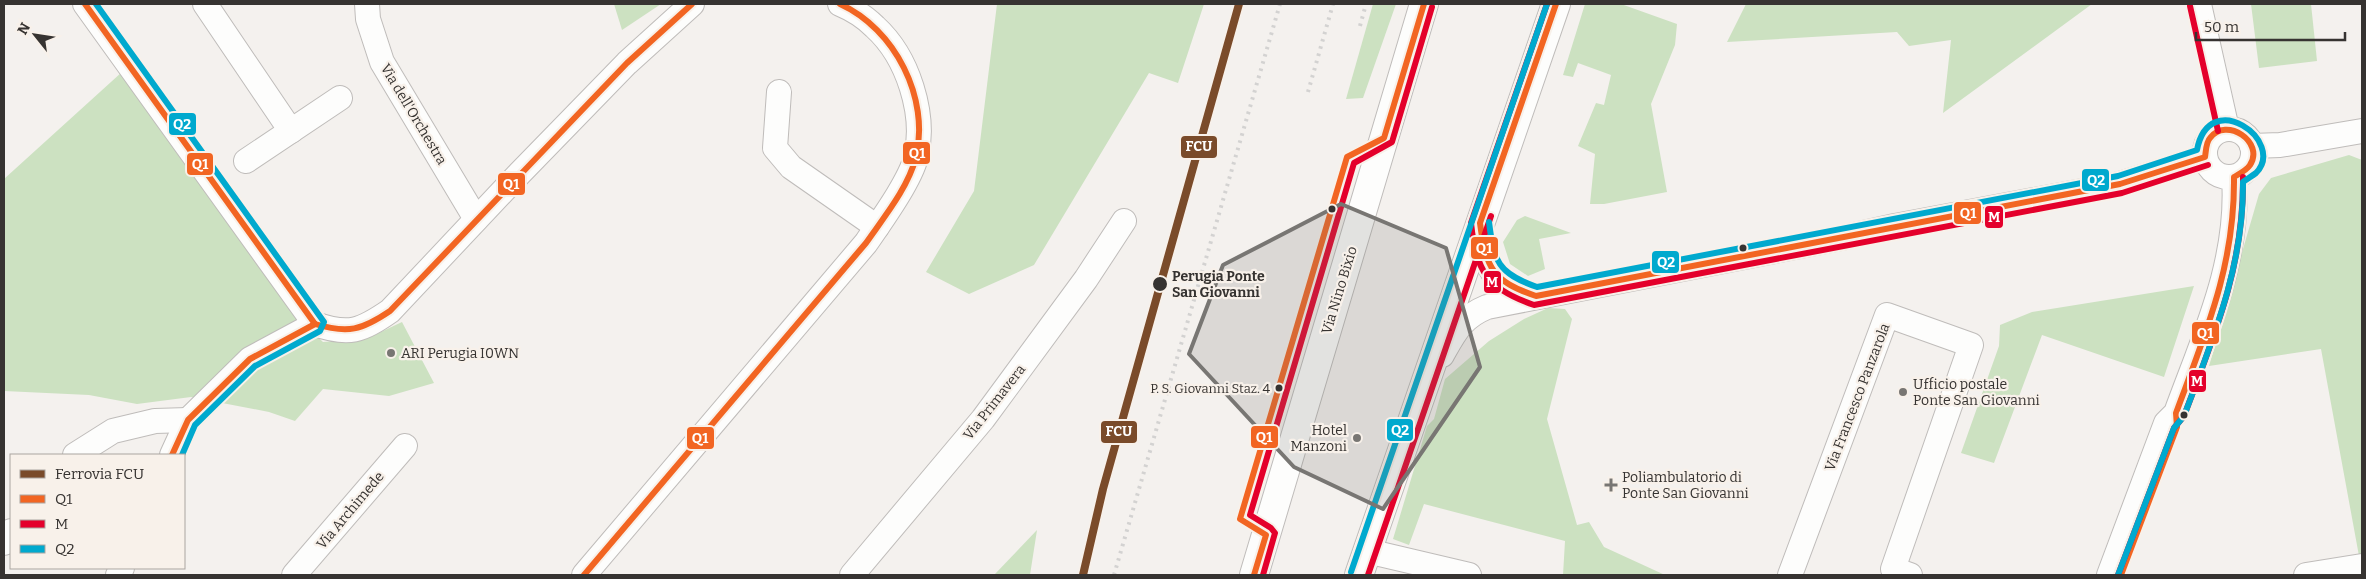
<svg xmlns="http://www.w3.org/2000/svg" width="2366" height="579" font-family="Bitter,serif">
	<rect width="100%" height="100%" fill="#f4f1ee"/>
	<g fill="#cce1c1">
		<polygon points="614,4 661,4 622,30"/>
		<polygon points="997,4 1204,4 1178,83 1149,73 1034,265 969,294 926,272 974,191"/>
		<polygon points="1373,4 1396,4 1363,98 1346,99"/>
		<polygon points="1585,4 1621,4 1677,24 1675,45 1651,104 1667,192 1604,204 1590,204 1595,154 1578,146 1596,103 1604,105 1611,75 1578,63 1573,77 1563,75"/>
		<polygon points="1746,4 2092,4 1943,113 1951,40 1909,46 1897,32 1727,42"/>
		<polygon points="2251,4 2311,4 2317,61 2259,68"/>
		<polygon points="122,72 301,321 323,342 366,339 402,322 434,383 389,396 323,389 295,421 269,412 191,397 137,404 89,395 4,391 4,179"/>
		<polygon points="2349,155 2362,160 2362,555 2359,556 2321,349 2209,366 2259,194 2271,178"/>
		<polygon points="1525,216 1571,233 1539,239 1545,269 1528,276 1510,264 1503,242 1517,220"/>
		<polygon points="2194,286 2164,377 2042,335 1994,463 1961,453 1999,346 2000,325 2032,312"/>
		<polygon points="1548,308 1565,309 1572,319 1547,419 1577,525 1589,522 1604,547 1665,575 1563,575 1565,541 1424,504 1409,545 1393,539 1427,426 1434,419 1445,379 1489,341 1524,319"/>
		<polygon points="1037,530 1030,575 994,575"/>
	</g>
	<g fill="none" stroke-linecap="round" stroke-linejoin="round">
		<defs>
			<g id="minor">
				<polyline points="85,4 315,324"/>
				<polyline points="205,4 291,131"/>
				<polyline points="367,4 368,19 382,62 476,219"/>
				<polyline points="2199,4 2227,129"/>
				<polyline points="779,92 775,148 791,167 877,227"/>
				<circle cx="2229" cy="153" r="24"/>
				<polyline points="2252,146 2280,145 2362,131"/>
				<polyline points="246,161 340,98"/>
				<path d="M1480,223C1486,271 1489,281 1536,296"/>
				<path d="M315,324C349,336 361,331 390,311L519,174L627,63L692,4"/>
				<path d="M1442,355C1455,332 1462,317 1487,307L1841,238L1895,226L2120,184L2205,157"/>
				<polyline points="75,455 113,431 155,421 188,420"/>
				<polyline points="172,455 188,420 250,359 315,324"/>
				<polyline points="4,543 11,531"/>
				<polyline points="1367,551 1469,575"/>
				<polyline points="118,575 122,568"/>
				<polyline points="294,575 405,446"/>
				<path d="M584,575L866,243C881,221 910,181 916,157C926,114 908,57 875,27C866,18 852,9 840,4"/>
				<polyline points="852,575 983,419 1086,279 1124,221"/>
				<polyline points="1790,575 1887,315 1971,345 1893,569 1910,575"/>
				<path d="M2109,575L2166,423L2176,413C2204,336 2240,261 2234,177"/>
				<polyline points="2306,575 2362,566"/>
			</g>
			<g id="secondary">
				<polyline points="1254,575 1424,4"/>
				<polyline points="1359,575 1556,4"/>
			</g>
		</defs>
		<use href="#minor" stroke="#bfbcba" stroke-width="26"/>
		<use href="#secondary" stroke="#bfbcba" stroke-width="30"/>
		<use href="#minor" stroke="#fdfdfc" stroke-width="24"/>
		<use href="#secondary" stroke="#fdfdfc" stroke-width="28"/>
		<g stroke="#d3d2d1" stroke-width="4" stroke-dasharray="2.5 5" stroke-linecap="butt">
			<polyline points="1360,26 1366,4"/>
			<polyline points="1308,92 1333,4"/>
			<polyline points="1114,575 1280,4"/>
		</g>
		<defs>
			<g id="bus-1">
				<polyline points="85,4 315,324"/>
				<path d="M1556,4L1480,223C1486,268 1492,281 1536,296L2120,184L2205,157C2206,151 2206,142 2210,138C2226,116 2265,142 2250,165C2247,170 2239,174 2234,177C2235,265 2206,332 2176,413L2177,427L2121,575"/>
				<path d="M315,324C348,334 362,330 390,311L627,63L692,4"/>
				<polyline points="172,455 188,420 250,359 315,324"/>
				<path d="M584,575L866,243C884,217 908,188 916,157C930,98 895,29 840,4"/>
				<polyline points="1254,575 1266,535 1240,519 1347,157 1384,138 1424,4"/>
			</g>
			<g id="bus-2">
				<path d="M1547,4L1471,223C1476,271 1487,289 1534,305L2122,193L2208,165"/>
				<polyline points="2190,6 2218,131"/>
				<polyline points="1263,575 1275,533 1271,528 1250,515 1354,163 1392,142 1432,7"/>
				<polyline points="1368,575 1491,216"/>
				<path d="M2118,575L2174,428L2184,416C2215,334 2244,266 2243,177"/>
			</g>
			<g id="bus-3">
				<polyline points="96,4 324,322 320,331 255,366 195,425 182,455"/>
				<path d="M1489,222C1494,261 1497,273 1537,287L2118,176L2197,150C2209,86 2287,141 2256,173C2252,176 2247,179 2243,182C2244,265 2213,339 2184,416L2174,428L2118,575"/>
				<polyline points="1351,572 1547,4"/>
			</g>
		</defs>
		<use href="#bus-1" stroke="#f8f1ea" stroke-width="10"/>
		<use href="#bus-2" stroke="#f8f1ea" stroke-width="10"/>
		<use href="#bus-3" stroke="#f8f1ea" stroke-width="10"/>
		<use href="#bus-1" stroke="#f26522" stroke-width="6"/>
		<use href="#bus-2" stroke="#e4002b" stroke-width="6"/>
		<use href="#bus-3" stroke="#00a9ce" stroke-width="6"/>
		<defs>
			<polyline id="rail-1" points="1083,575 1103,489 1239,4"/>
		</defs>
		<use href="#rail-1" stroke="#f8f1ea" stroke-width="11"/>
		<use href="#rail-1" stroke="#7a4b2a" stroke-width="8"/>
	</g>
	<path fill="#787673" fill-opacity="0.2" stroke="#787673" stroke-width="4" stroke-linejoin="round" d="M1341,204L1446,248L1480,367L1383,509L1294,467L1189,354L1223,265Z"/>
	<g fill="#363331" stroke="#f8f1ea" stroke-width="2">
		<circle cx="1332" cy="209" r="4.5"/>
		<circle cx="1743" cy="248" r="4.5"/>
		<circle cx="1160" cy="284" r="8"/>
		<circle cx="1279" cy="388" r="4.5"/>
		<circle cx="2184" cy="415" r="4.5"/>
	</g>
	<g fill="#787673" stroke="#f8f1ea" stroke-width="2">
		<circle cx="391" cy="353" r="5"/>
		<circle cx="1903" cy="392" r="5"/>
		<circle cx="1357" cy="438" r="5"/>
		<path d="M1608.5 477.5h5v5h5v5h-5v5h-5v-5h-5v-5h5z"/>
	</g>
	<g text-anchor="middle" stroke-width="4.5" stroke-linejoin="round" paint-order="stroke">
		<g font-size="13" fill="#363331" stroke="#f8f1ea" text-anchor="end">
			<text x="1270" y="393">P. S. Giovanni Staz. 4</text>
		</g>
		<g font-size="14" fill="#363331" stroke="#f8f1ea">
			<text transform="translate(414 114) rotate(59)" y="5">Via dell'Orchestra</text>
			<text transform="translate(1339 290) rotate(-73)" y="5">Via Nino Bixio</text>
			<text transform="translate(1857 397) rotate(-69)" y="5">Via Francesco Panzarola</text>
			<text transform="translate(994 402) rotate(-52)" y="5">Via Primavera</text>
			<text transform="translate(350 510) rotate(-50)" y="5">Via Archimede</text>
		</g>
		<g font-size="14" font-weight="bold" fill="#363331" stroke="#f8f1ea" text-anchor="start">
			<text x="1172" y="281">Perugia Ponte<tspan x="1172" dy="16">San Giovanni</tspan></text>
		</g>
		<g font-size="14" fill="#363331" stroke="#f8f1ea" text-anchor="start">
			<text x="401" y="358">ARI Perugia I0WN</text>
			<text x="1913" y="389">Ufficio postale<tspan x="1913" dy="16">Ponte San Giovanni</tspan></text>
			<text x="1347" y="435" text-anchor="end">Hotel<tspan x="1347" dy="16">Manzoni</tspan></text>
			<text x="1622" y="482">Poliambulatorio di<tspan x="1622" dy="16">Ponte San Giovanni</tspan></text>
		</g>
	</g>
	<g stroke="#f8f1ea" stroke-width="2">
		<rect x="168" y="112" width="29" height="24" rx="5" fill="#00a9ce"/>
		<rect x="1180" y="135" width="38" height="24" rx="5" fill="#7a4b2a"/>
		<rect x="902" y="141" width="29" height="24" rx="5" fill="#f26522"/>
		<rect x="186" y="152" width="28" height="24" rx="5" fill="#f26522"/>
		<rect x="2081" y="168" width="29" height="24" rx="5" fill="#00a9ce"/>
		<rect x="497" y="172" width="29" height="24" rx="5" fill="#f26522"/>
		<rect x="1953" y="201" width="29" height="24" rx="5" fill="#f26522"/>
		<rect x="1984" y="205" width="20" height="24" rx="5" fill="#e4002b"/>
		<rect x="1470" y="236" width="29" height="24" rx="5" fill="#f26522"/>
		<rect x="1651" y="250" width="29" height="24" rx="5" fill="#00a9ce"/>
		<rect x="1483" y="270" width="19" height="24" rx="5" fill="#e4002b"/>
		<rect x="2191" y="321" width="29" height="24" rx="5" fill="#f26522"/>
		<rect x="2188" y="369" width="19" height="24" rx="5" fill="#e4002b"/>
		<rect x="1386" y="418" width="28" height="24" rx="5" fill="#00a9ce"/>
		<rect x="1100" y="420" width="38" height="24" rx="5" fill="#7a4b2a"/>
		<rect x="1250" y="425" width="29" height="24" rx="5" fill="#f26522"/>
		<rect x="686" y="426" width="29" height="24" rx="5" fill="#f26522"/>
	</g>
	<g font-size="14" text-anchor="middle" font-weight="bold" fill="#fff">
		<text x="182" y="129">Q2</text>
		<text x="1199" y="151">FCU</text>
		<text x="917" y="158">Q1</text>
		<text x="200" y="169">Q1</text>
		<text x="2096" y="185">Q2</text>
		<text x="511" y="189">Q1</text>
		<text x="1968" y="218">Q1</text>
		<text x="1994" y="222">M</text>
		<text x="1484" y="253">Q1</text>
		<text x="1666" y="267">Q2</text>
		<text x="1492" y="287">M</text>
		<text x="2205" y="338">Q1</text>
		<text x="2197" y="386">M</text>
		<text x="1400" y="435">Q2</text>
		<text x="1119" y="436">FCU</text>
		<text x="1264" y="442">Q1</text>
		<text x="700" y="443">Q1</text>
	</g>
	<rect width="2366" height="579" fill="none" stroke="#363331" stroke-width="10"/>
	<rect x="10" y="454" width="175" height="115" fill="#f8f1ea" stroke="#aaa5a0"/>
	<rect x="20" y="470" width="25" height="8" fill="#7a4b2a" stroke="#aaa5a0"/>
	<text x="55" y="479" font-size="15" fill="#363331">Ferrovia FCU</text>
	<rect x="20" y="495" width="25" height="8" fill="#f26522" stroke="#aaa5a0"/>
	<text x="55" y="504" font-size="15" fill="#363331">Q1</text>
	<rect x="20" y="520" width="25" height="8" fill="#e4002b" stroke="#aaa5a0"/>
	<text x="55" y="529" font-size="15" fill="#363331">M</text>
	<rect x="20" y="545" width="25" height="8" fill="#00a9ce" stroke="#aaa5a0"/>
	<text x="55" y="554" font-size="15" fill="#363331">Q2</text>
	<g transform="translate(35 35) rotate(300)" stroke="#f8f1ea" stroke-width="4" paint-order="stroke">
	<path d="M0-4L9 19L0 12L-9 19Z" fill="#363331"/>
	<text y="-8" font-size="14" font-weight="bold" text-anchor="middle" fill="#363331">N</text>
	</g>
	<path d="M2196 32v8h149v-8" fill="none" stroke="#363331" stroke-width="2.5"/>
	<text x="2204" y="32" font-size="15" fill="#363331" stroke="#f8f1ea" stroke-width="4" paint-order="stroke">50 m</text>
</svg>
